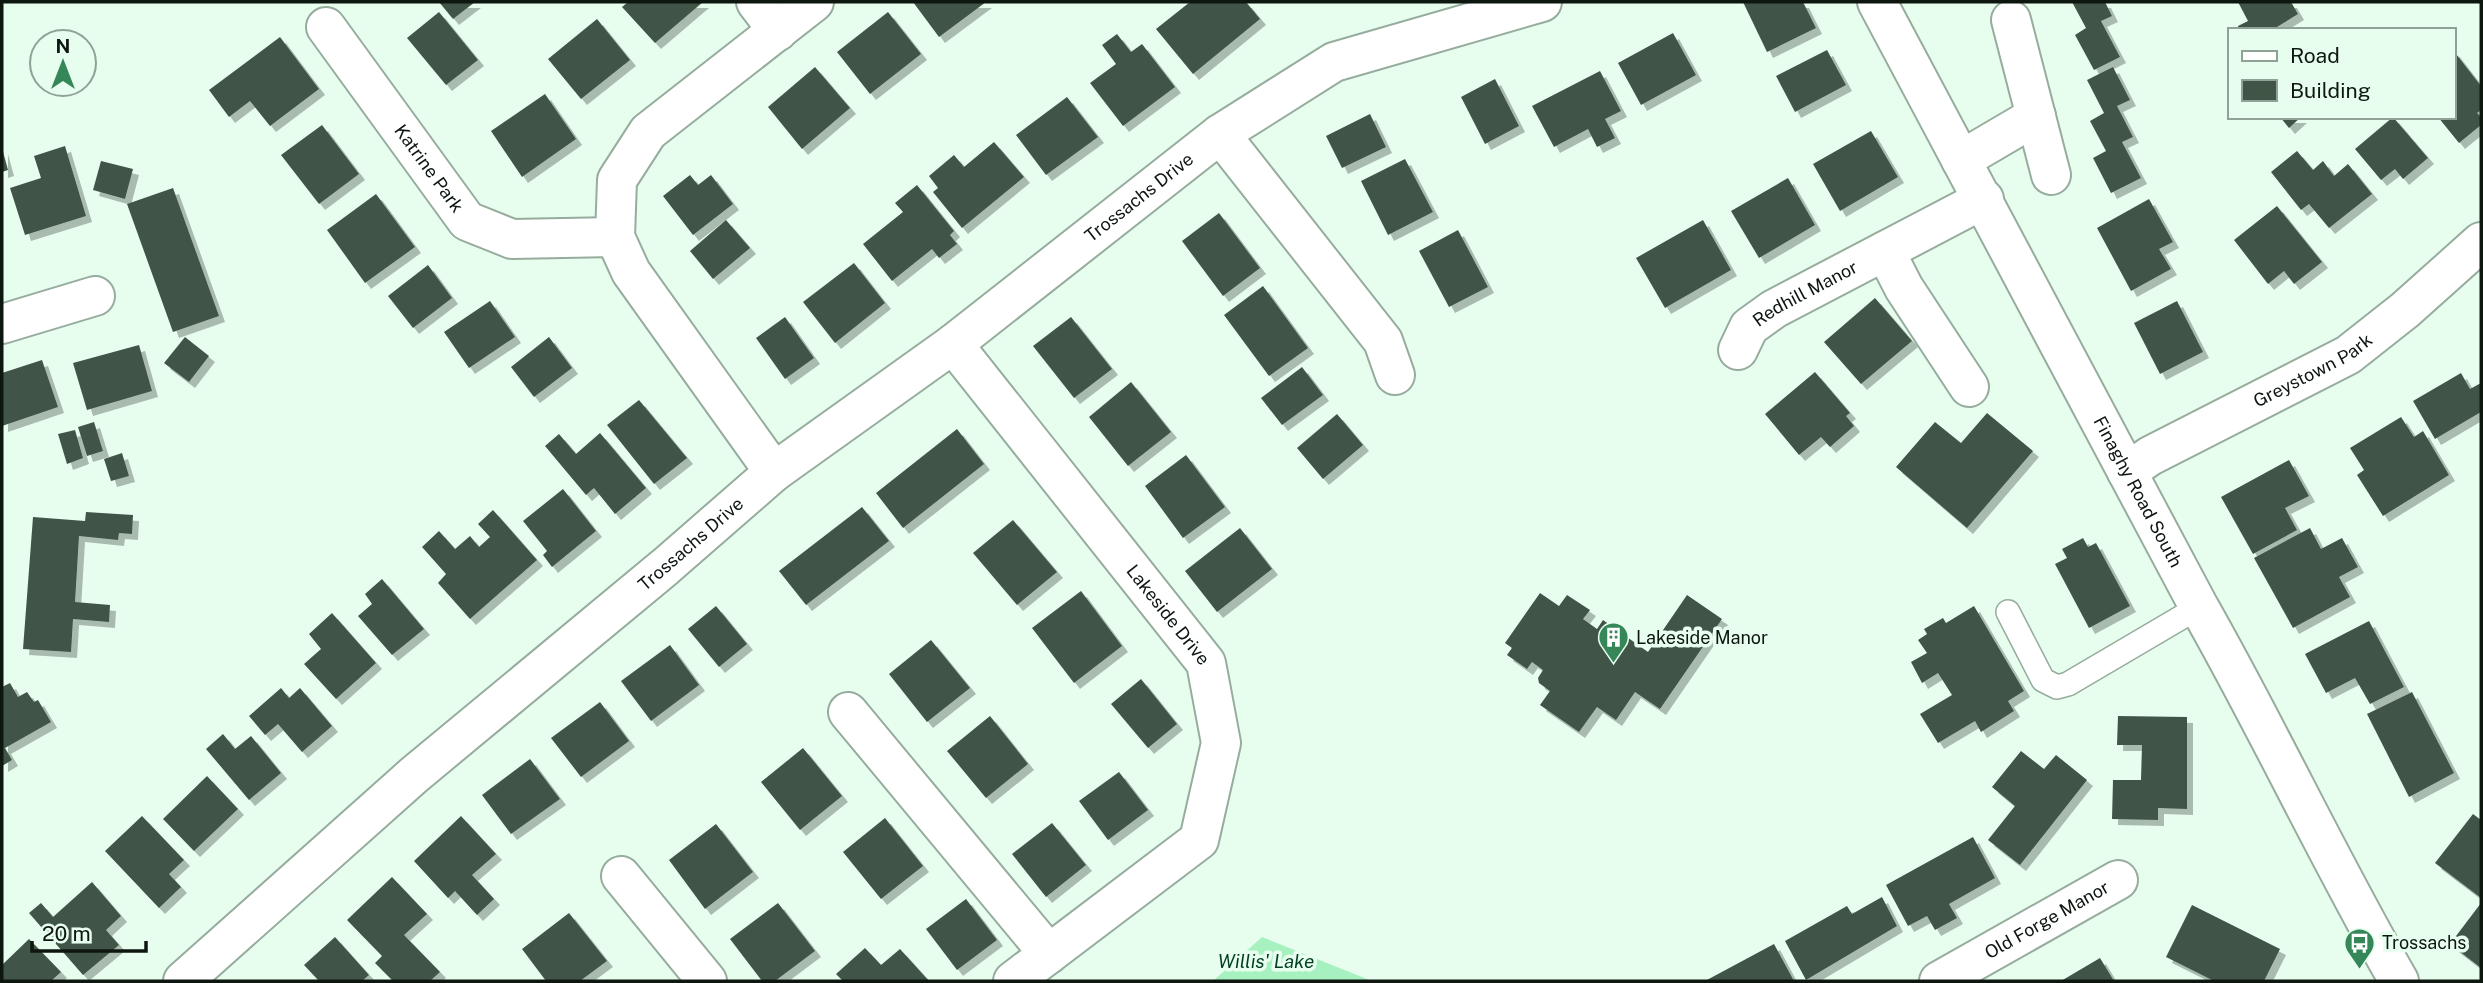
<svg xmlns="http://www.w3.org/2000/svg" width="2483" height="983" font-family="'Public Sans',sans-serif">
	<defs>
		<filter id="shadow"><feDropShadow dx="6" dy="6" stdDeviation="0" flood-color="#0004"/></filter>
	</defs>
	<rect width="100%" height="100%" fill="#e7feee"/>
	<polygon fill="#a7f1c1" points="1262,937 1372,981 1213,981"/>
	<g fill="#415547" filter="url(#shadow)">
		<polygon points="439,2 475,2 453,19"/>
		<polygon points="628,2 703,2 655,43 622,7"/>
		<polygon points="913,2 986,2 939,37"/>
		<polygon points="1190,2 1246,2 1260,19 1193,74 1156,29"/>
		<polygon points="1743,2 1803,2 1816,28 1767,52"/>
		<polygon points="2072,2 2105,2 2112,16 2101,21 2120,57 2094,70 2075,35 2086,28"/>
		<polygon points="2238,2 2291,2 2298,14 2272,30 2238,30 2238,26 2248,21"/>
		<polygon points="439,12 478,60 446,85 407,38"/>
		<polygon points="888,12 921,54 870,94 837,52"/>
		<polygon points="597,19 630,60 581,99 548,59"/>
		<polygon points="1673,33 1696,75 1641,105 1618,63"/>
		<polygon points="1117,34 1131,52 1142,44 1175,87 1123,126 1090,83 1116,64 1102,45"/>
		<polygon points="280,37 319,89 270,126 250,101 229,117 209,90"/>
		<polygon points="1827,50 1846,85 1795,112 1776,76"/>
		<polygon points="2453,50 2481,86 2481,110 2477,113 2481,117 2481,125 2459,143 2438,117 2453,117"/>
		<polygon points="815,67 850,108 802,149 768,107"/>
		<polygon points="2113,67 2130,100 2117,106 2133,137 2122,142 2141,178 2111,193 2093,158 2106,151 2090,121 2104,113 2087,80"/>
		<polygon points="1600,71 1621,111 1605,119 1615,138 1597,147 1588,129 1554,147 1532,106"/>
		<polygon points="1495,79 1519,126 1485,144 1461,97"/>
		<polygon points="545,94 576,139 522,177 491,131"/>
		<polygon points="1067,97 1098,137 1046,175 1016,135"/>
		<polygon points="1370,114 1386,147 1342,168 1326,136"/>
		<polygon points="2280,117 2301,117 2289,128"/>
		<polygon points="2393,117 2428,158 2403,179 2395,169 2381,180 2355,149"/>
		<polygon points="322,125 359,174 319,204 281,155"/>
		<polygon points="1871,131 1898,177 1840,211 1813,164"/>
		<polygon points="994,142 1024,177 962,228 933,192 938,188 929,176 954,155 964,167"/>
		<polygon points="65,146 86,216 25,235 10,188 41,178 34,156"/>
		<polygon points="2,148 8,170 2,172"/>
		<polygon points="2297,151 2313,170 2323,161 2334,176 2348,164 2372,194 2329,228 2309,204 2301,210 2271,172"/>
		<polygon points="1405,159 1433,212 1388,235 1361,181"/>
		<polygon points="101,161 133,169 125,199 93,190"/>
		<polygon points="690,175 698,185 711,175 733,204 693,235 663,196"/>
		<polygon points="1788,178 1815,225 1759,258 1731,211"/>
		<polygon points="917,185 954,231 950,235 957,244 939,258 932,249 892,281 863,244 903,212 895,203"/>
		<polygon points="173,188 219,316 173,332 127,204"/>
		<polygon points="376,194 415,247 365,283 327,230"/>
		<polygon points="2149,199 2173,242 2159,249 2171,269 2131,291 2097,228"/>
		<polygon points="2277,206 2322,262 2294,284 2284,271 2268,284 2234,240"/>
		<polygon points="1219,213 1260,268 1223,296 1182,241"/>
		<polygon points="726,220 750,248 713,279 690,251"/>
		<polygon points="1703,220 1731,270 1665,308 1636,258"/>
		<polygon points="1458,230 1488,287 1449,307 1419,251"/>
		<polygon points="854,263 885,303 835,343 803,302"/>
		<polygon points="428,265 452,298 413,328 388,296"/>
		<polygon points="1263,286 1308,348 1269,376 1224,315"/>
		<polygon points="1875,298 1912,341 1861,384 1824,342"/>
		<polygon points="490,301 515,337 469,368 444,332"/>
		<polygon points="2177,301 2203,352 2160,374 2134,323"/>
		<polygon points="785,317 814,358 785,379 756,338"/>
		<polygon points="1071,317 1112,369 1074,398 1033,346"/>
		<polygon points="185,337 209,356 189,382 164,363"/>
		<polygon points="549,337 572,368 534,397 511,367"/>
		<polygon points="139,345 152,391 87,410 73,363"/>
		<polygon points="42,360 58,407 2,426 2,373"/>
		<polygon points="1302,367 1323,395 1282,425 1261,398"/>
		<polygon points="1815,372 1850,413 1846,416 1854,426 1830,447 1821,437 1799,455 1765,414"/>
		<polygon points="2461,373 2470,389 2481,383 2481,412 2435,439 2413,401"/>
		<polygon points="1131,382 1171,432 1128,466 1089,417"/>
		<polygon points="639,400 687,458 654,484 607,425"/>
		<polygon points="1987,413 2033,451 1967,528 1896,467 1935,422 1961,443"/>
		<polygon points="1337,414 1363,445 1323,479 1297,448"/>
		<polygon points="2401,417 2414,437 2423,431 2449,475 2383,516 2357,475 2364,470 2350,448"/>
		<polygon points="94,422 103,451 87,456 78,427"/>
		<polygon points="957,429 984,464 903,528 876,493"/>
		<polygon points="75,430 83,458 67,464 58,434"/>
		<polygon points="600,433 646,488 615,514 594,488 586,495 545,446 559,434 576,454"/>
		<polygon points="122,453 129,476 111,481 104,459"/>
		<polygon points="1186,455 1225,507 1183,538 1145,486"/>
		<polygon points="2289,460 2309,496 2285,508 2297,530 2253,554 2221,497"/>
		<polygon points="563,489 596,531 552,567 543,555 547,551 523,521"/>
		<polygon points="862,507 889,541 806,605 779,571"/>
		<polygon points="493,510 537,560 470,619 438,583 446,574 422,547 439,531 455,549 470,536 479,547 490,537 478,524"/>
		<polygon points="86,512 133,515 132,534 119,533 118,540 79,536 75,602 110,605 109,622 73,619 71,652 23,649 33,517 85,521"/>
		<polygon points="1013,520 1057,572 1017,605 973,553"/>
		<polygon points="1240,528 1272,569 1217,612 1185,571"/>
		<polygon points="2310,528 2321,549 2342,538 2358,567 2339,577 2350,597 2293,628 2254,558"/>
		<polygon points="2083,538 2088,547 2096,543 2130,606 2089,628 2055,564 2067,558 2062,549"/>
		<polygon points="382,579 424,629 392,655 358,616 372,604 365,594"/>
		<polygon points="1081,591 1122,646 1074,683 1032,628"/>
		<polygon points="1540,593 1559,606 1567,595 1590,610 1583,619 1597,629 1603,620 1648,652 1687,595 1722,619 1660,709 1635,692 1616,720 1597,707 1579,732 1540,705 1550,691 1539,683 1538,678 1543,670 1532,662 1527,669 1507,655 1512,648 1505,643"/>
		<polygon points="716,606 747,644 719,667 688,629"/>
		<polygon points="1974,606 2024,691 2008,701 2014,711 1981,732 1975,721 1938,743 1920,714 1952,695 1938,673 1922,683 1911,662 1927,653 1918,640 1927,634 1924,629 1943,618 1946,623"/>
		<polygon points="332,613 376,663 336,699 304,664 321,649 309,634"/>
		<polygon points="2369,621 2404,687 2370,704 2355,678 2326,693 2305,654"/>
		<polygon points="931,640 970,688 927,722 889,674"/>
		<polygon points="670,645 699,685 651,721 621,681"/>
		<polygon points="1141,679 1177,724 1148,748 1111,704"/>
		<polygon points="10,683 18,697 27,692 34,702 38,700 51,722 5,748 12,760 2,766 2,687"/>
		<polygon points="281,688 289,698 300,688 332,726 302,752 278,724 265,735 249,716"/>
		<polygon points="2412,692 2454,773 2409,797 2367,714"/>
		<polygon points="600,702 629,741 581,777 551,738"/>
		<polygon points="990,716 1028,764 986,798 947,751"/>
		<polygon points="2118,716 2187,717 2187,809 2158,808 2158,820 2112,819 2113,780 2141,780 2142,745 2117,745"/>
		<polygon points="223,734 235,749 251,736 281,773 249,800 206,749"/>
		<polygon points="803,748 842,796 800,830 761,782"/>
		<polygon points="2021,751 2044,769 2056,755 2087,780 2020,865 1988,840 2015,806 1992,787"/>
		<polygon points="530,759 560,799 511,834 482,795"/>
		<polygon points="1119,772 1148,810 1108,840 1079,801"/>
		<polygon points="207,776 238,809 194,851 163,819"/>
		<polygon points="2473,814 2481,820 2481,898 2435,863"/>
		<polygon points="142,816 184,860 169,874 181,887 159,908 105,851"/>
		<polygon points="461,816 496,854 472,875 494,899 477,915 455,891 448,898 414,861"/>
		<polygon points="885,818 923,866 881,899 843,852"/>
		<polygon points="1052,823 1086,865 1046,897 1012,854"/>
		<polygon points="716,824 753,872 705,909 669,860"/>
		<polygon points="1973,837 1995,878 1949,904 1957,918 1935,930 1927,916 1908,926 1886,885"/>
		<polygon points="392,877 427,914 404,935 440,972 430,981 393,981 375,963 382,956 347,920"/>
		<polygon points="92,882 121,916 106,930 119,945 83,975 29,913 41,903 53,917"/>
		<polygon points="1882,897 1897,926 1806,980 1785,941 1847,906 1852,914"/>
		<polygon points="966,899 997,940 957,970 926,929"/>
		<polygon points="778,903 815,951 775,981 762,981 730,939"/>
		<polygon points="2481,903 2481,968 2450,944"/>
		<polygon points="2192,905 2280,949 2264,981 2214,981 2166,957"/>
		<polygon points="569,913 607,961 580,981 546,981 522,949"/>
		<polygon points="335,937 369,975 362,981 319,981 304,965"/>
		<polygon points="29,939 61,972 51,981 2,981 2,965"/>
		<polygon points="1774,944 1794,981 1705,981"/>
		<polygon points="865,948 881,965 900,949 929,981 843,981 836,974"/>
		<polygon points="2100,958 2114,981 2061,981"/>
	</g>
	<g fill="none" stroke-linecap="round" stroke-linejoin="round">
		<defs>
			<polyline id="service" points="2008,612 2043,680 2057,687 2068,684 2199,607"/>
			<g id="minor">
				<polyline points="756,2 778,31"/>
				<polyline points="2011,20 2051,175"/>
				<path id="s1" d="M326,27L467,221L512,239L615,237"/>
				<polyline points="1220,134 1383,341 1395,375"/>
				<polyline points="1961,160 2036,116"/>
				<polyline points="1885,251 1904,288 1969,387"/>
				<polyline points="2,324 95,296"/>
				<path id="s2" d="M953,344L1206,663L1221,743L1199,840L1013,981"/>
				<path id="s3" d="M1738,350L1749,327L1774,309L1984,199"/>
				<polyline points="774,472 631,272 615,237 617,180 648,132 814,2"/>
				<path id="s4" d="M2127,472L2150,456L2348,355L2405,310L2481,242"/>
				<polyline points="848,712 1049,954"/>
				<polyline points="621,876 707,981"/>
				<path id="s5" d="M183,981L414,775L665,567L774,472L953,344L1220,134L1334,62L1542,2"/>
				<path id="s6" d="M1939,981L2118,880"/>
			</g>
			<g id="tertiary">
				<path id="s7" d="M1877,2L2199,607C2269,730 2328,858 2399,981"/>
			</g>
		</defs>
		<use href="#service" stroke="#96ac9d" stroke-width="26"/>
		<use href="#minor" stroke="#96ac9d" stroke-width="42"/>
		<use href="#tertiary" stroke="#96ac9d" stroke-width="42"/>
		<use href="#service" stroke="#fff" stroke-width="23"/>
		<use href="#minor" stroke="#fff" stroke-width="38"/>
		<use href="#tertiary" stroke="#fff" stroke-width="38"/>
	</g>
	<defs>
		<symbol id="building-pin" viewBox="-11 -11 22 30"><path d="M0 17L-7.5 6A9.5 9.5 0 1 1 7.5 6Z" fill="#358658" stroke="#e7feee"/><path d="M-4-6H4V6H1V3H-1V6H-4ZM-2.5-4.3h1.7v1.8h-1.7ZM.8-4.3h1.7v1.8H.8ZM-2.5-1h1.7V.8h-1.7ZM.8-1h1.7V.8H.8Z" fill="#fff"/></symbol>
		<symbol id="bus-pin" viewBox="-11 -11 22 30"><path d="M0 17L-7.5 6A9.5 9.5 0 1 1 7.5 6Z" fill="#358658" stroke="#e7feee"/><path d="M-5-6H5V4H4V6H2V4H-2V6H-4V4H-5ZM-3.5-4V0h7V-4ZM-3.5 1.2v1.5H-2V1.2ZM2 1.2v1.5H3.5V1.2Z" fill="#fff"/></symbol>
	</defs>
	<g fill-rule="evenodd">
		<use href="#building-pin" x="1596" y="620" width="35" height="47"/>
		<use href="#bus-pin" x="2342" y="926" width="35" height="47"/>
	</g>
	<g text-anchor="middle" stroke-width="7" stroke-linejoin="round" paint-order="stroke">
		<g font-size="18" fill="#0e1610" stroke="#e7feee">
			<text dy="6" stroke="none"><textPath href="#s1" startOffset="175">Katrine Park</textPath></text>
			<text dy="6" stroke="none"><textPath href="#s5" startOffset="1237">Trossachs Drive</textPath></text>
			<text dy="6" stroke="none"><textPath href="#s3" startOffset="91">Redhill Manor</textPath></text>
			<text dy="6" stroke="none"><textPath href="#s4" startOffset="212">Greystown Park</textPath></text>
			<text dy="6" stroke="none"><textPath href="#s7" startOffset="555">Finaghy Road South</textPath></text>
			<text dy="6" stroke="none"><textPath href="#s5" startOffset="670">Trossachs Drive</textPath></text>
			<text dy="6" stroke="none"><textPath href="#s2" startOffset="346">Lakeside Drive</textPath></text>
			<text dy="6" stroke="none"><textPath href="#s6" startOffset="124">Old Forge Manor</textPath></text>
		</g>
		<g font-size="18" fill="#0e1610" stroke="#e7feee" text-anchor="start">
			<text x="1636" y="644">Lakeside Manor</text>
			<text x="2382" y="949">Trossachs</text>
		</g>
		<g font-size="19" font-style="italic" fill="#023e21" stroke="#e7feee">
			<text x="1266" y="968">Willis' Lake</text>
		</g>
	</g>
	<rect width="2483" height="983" fill="none" stroke="#0e1610" stroke-width="7"/>
	<rect x="2228" y="28" width="228" height="91" fill="#e7feee" stroke="#90a195" stroke-width="2"/>
	<rect x="2242" y="51" width="35" height="10" fill="#ffffff" stroke="#90a195" stroke-width="2"/>
	<text x="2290" y="63" font-size="21" fill="#0e1610">Road</text>
	<rect x="2242" y="80" width="35" height="21" fill="#415547" stroke="#90a195" stroke-width="2"/>
	<text x="2290" y="98" font-size="21" fill="#0e1610">Building</text>
	<g transform="translate(63 63)"><circle r="33" fill="#e7feee" stroke="#90a195" stroke-width="2"/>
	<path d="M0-5L12 26L0 18L-12 26Z" fill="#358658"/>
	<text y="-10" font-size="19" font-weight="bold" text-anchor="middle" fill="#0e1610">N</text>
	</g>
	<path d="M32 941v10h114v-10" fill="none" stroke="#0e1610" stroke-width="3.5"/>
	<text x="42" y="941" font-size="21" fill="#0e1610" stroke="#e7feee" stroke-width="5" paint-order="stroke">20 m</text>
</svg>
